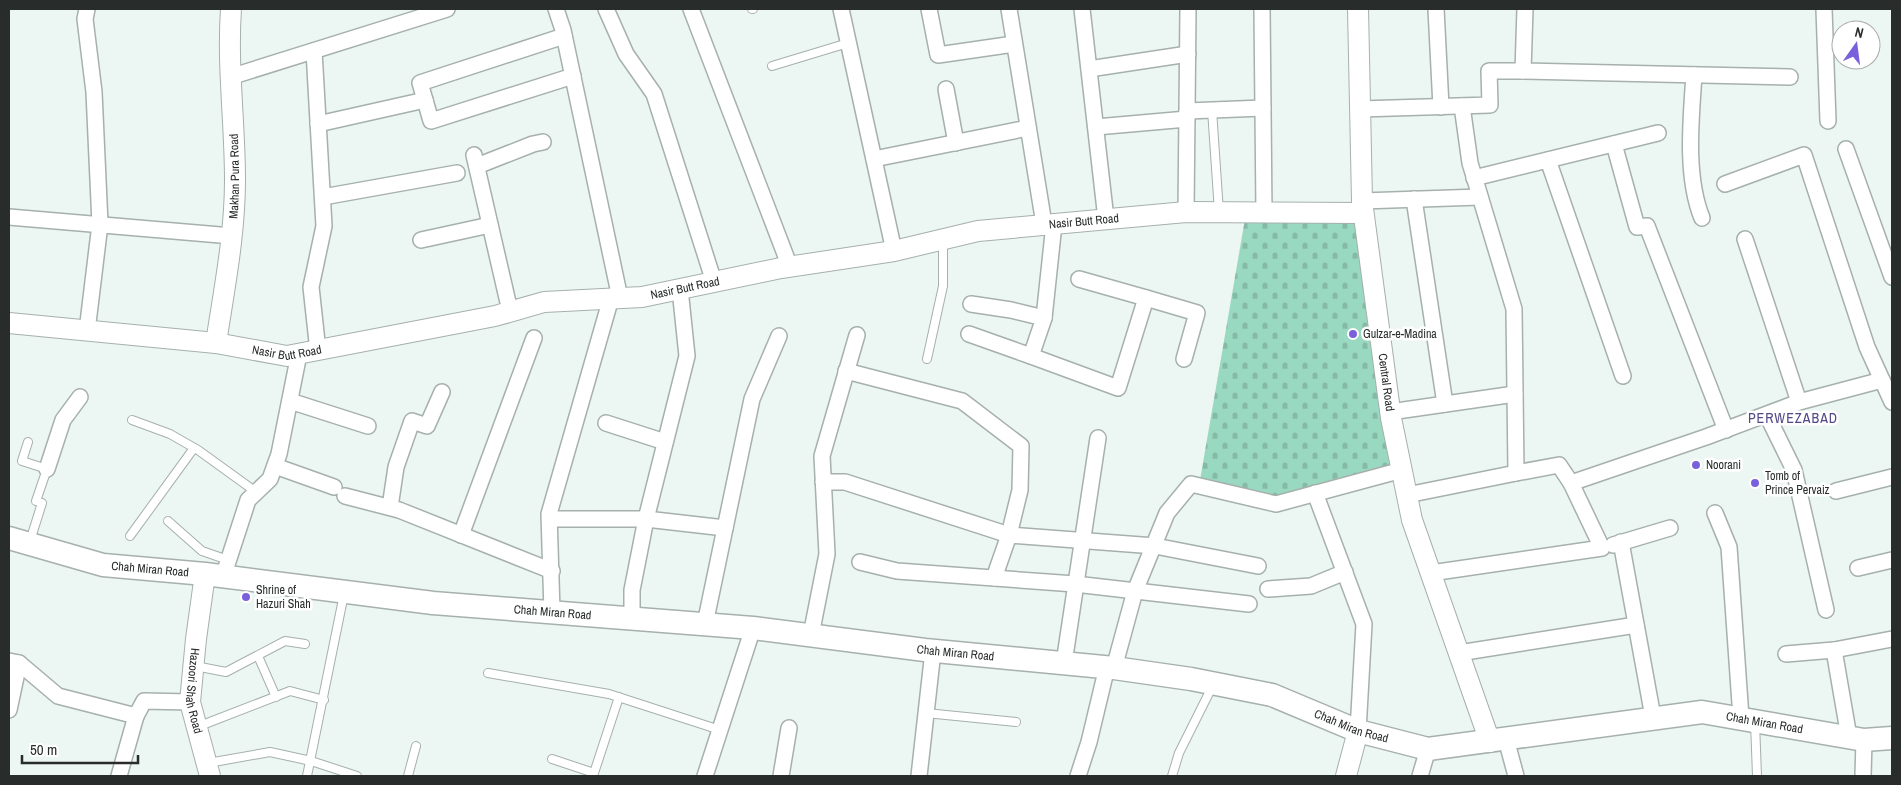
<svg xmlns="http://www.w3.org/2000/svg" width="1901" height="785" font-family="'Archivo Narrow',sans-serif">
	<defs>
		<pattern id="cemetery-stones" width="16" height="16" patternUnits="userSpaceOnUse" patternTransform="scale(1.25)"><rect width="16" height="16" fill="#9ad9c1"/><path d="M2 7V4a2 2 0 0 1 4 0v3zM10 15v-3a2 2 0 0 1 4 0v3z" fill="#85baa6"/></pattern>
	</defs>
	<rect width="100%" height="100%" fill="#ecf6f2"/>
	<polygon fill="url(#cemetery-stones)" points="1246,213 1363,213 1402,470 1276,504 1199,486"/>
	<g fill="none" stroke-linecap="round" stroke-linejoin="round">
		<defs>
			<g id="service">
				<polyline points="752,9 753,9"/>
				<polyline points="772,66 848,43"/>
				<polyline points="1212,110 1219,212"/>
				<polyline points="927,359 943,286 943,241"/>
				<polyline points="132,420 170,434 198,450 256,492"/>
				<polyline points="28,442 22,461 47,469 36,501 42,503 30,541"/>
				<polyline points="168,521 202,551 228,560"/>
				<polyline points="130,536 194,448"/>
				<polyline points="258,656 276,697"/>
				<polyline points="195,666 226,672 285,641 305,644"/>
				<polyline points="488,673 609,694 720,730"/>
				<polyline points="926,713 1016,722"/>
				<polyline points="1755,722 1757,776"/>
				<polyline points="197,727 290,691 324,700"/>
				<polyline points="552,759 594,773 619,697"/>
				<polyline points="208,763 270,752 311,761 357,776"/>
				<polyline points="307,776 344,594"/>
				<polyline points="408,776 416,746"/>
				<polyline points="1172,776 1179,753 1213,685"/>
			</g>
			<g id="minor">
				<polyline points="87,9 85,19 94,92 100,224 87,331"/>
				<polyline points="556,9 563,30 620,298"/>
				<polyline points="606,9 626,54 654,94 714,282"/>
				<polyline points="691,9 790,267"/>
				<polyline points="841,9 894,251"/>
				<polyline points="929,9 938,55 1014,44"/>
				<polyline points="1009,9 1044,224"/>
				<polyline points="1082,9 1106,219"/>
				<polyline points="1262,9 1264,213"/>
				<polyline points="1436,9 1441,107"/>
				<polyline points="1525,9 1523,71 1790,77"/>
				<polyline points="1824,9 1828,121"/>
				<polyline points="314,51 324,226 311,287 318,351"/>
				<polyline points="1089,69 1188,54"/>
				<path d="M1694,75C1691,119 1685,176 1702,218"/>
				<polyline points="230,77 447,9"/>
				<polyline points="946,89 956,143"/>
				<polyline points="425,100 431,121 573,76"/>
				<polyline points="1360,109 1490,105 1489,71 1523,71"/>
				<polyline points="1187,111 1263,108"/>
				<polyline points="318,124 425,100 420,83 564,36"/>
				<polyline points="1096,127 1187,119"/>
				<polyline points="1614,144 1637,227 1647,226 1726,430"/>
				<polyline points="1846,149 1892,277"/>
				<polyline points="474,155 510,311"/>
				<polyline points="874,159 1028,128"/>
				<polyline points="1548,160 1623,376"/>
				<polyline points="477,166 533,144 543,142"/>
				<polyline points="1474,178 1658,133"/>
				<polyline points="1725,184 1804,155 1867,347 1892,402"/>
				<polyline points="323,197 457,173"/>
				<polyline points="1414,199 1445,404"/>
				<polyline points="1362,201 1480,197"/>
				<polyline points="1186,212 1188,9"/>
				<polyline points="9,217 232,236"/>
				<polyline points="1745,239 1799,402"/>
				<polyline points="421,240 490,225"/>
				<polyline points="1146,298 1197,313 1184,359"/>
				<polyline points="971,304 1011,310 1044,318"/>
				<polyline points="969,334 1031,356 1044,318 1054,224"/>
				<polyline points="1031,356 1118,388 1146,298 1079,279"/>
				<polyline points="846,371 962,401 1021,446 1020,490 1009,535 994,578"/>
				<polyline points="290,401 368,426"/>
				<polyline points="1390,412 1515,394"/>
				<polyline points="1767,415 1794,470 1826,610"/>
				<polyline points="606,423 665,442"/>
				<polyline points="275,466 334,487"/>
				<polyline points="47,469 63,420 80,397"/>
				<polyline points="823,482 845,482 1009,535 1155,546 1258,566"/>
				<polyline points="1571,483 1706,437 1799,402 1882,380"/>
				<polyline points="1836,491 1892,477"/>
				<polyline points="1315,493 1364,624 1358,731"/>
				<polyline points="1407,495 1516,473 1514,309 1470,163 1462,106"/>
				<polyline points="345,496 399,510 552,571"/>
				<polyline points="390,507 396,467 412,421 427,426 442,392"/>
				<polyline points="1715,513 1729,547 1741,718"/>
				<polyline points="550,519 646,519 725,528"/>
				<polyline points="461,535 534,338"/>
				<polyline points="1621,542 1653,717"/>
				<polyline points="1613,545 1670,528"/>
				<polyline points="860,562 897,571 1075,584 1249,604"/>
				<polyline points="1858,568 1892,560"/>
				<polyline points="1431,573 1602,548 1571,483 1559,465 1516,473"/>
				<polyline points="223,577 248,500 270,479 279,454 299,354"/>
				<polyline points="1268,589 1311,586 1345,572"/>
				<polyline points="552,612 549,514 611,298"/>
				<polyline points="632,618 632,590 646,519 687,356 680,289"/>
				<polyline points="705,624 752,399 779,336"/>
				<polyline points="811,635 827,554 822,456 857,335"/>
				<polyline points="1459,653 1636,625"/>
				<polyline points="1786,654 1834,650"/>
				<polyline points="9,661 19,663 58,696 136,716 144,701 190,702"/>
				<polyline points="1064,663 1098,438"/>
				<polyline points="1114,668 1135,591 1167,513 1191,484 1276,504 1402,470"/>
				<polyline points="9,710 19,663"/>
				<polyline points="1849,737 1834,650 1892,639"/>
				<polyline points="1506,739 1516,776"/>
				<polyline points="119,776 136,716"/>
				<polyline points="705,776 753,628"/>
				<polyline points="781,776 789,728"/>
				<polyline points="919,776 933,651"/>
				<polyline points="1078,776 1089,742 1107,667"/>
				<polyline points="1420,776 1428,749"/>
				<polyline points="1863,776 1864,740"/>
			</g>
			<g id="tertiary">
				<path id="s1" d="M1358,9L1362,201L1391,418L1412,520L1490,742"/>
				<path id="s2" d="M9,323L216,343L287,356L495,316L544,302L642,297L781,268L894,251L978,231L1186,212L1363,213"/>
				<path id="s3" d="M216,343C224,290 235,235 235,180C235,123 227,66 231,9"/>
				<path id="s4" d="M205,574L196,639L190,702L210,776"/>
				<polyline points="1346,776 1358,731"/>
			</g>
			<g id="secondary">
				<path id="s5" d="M9,538L103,565L205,574L433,603L753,628L925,650L1114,668L1191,679L1272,695L1358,731L1428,749L1702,712L1864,740L1892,738"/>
			</g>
		</defs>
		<use href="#service" stroke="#a6b0ac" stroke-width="10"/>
		<use href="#minor" stroke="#a6b0ac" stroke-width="18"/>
		<use href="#tertiary" stroke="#a6b0ac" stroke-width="22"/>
		<use href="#secondary" stroke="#a6b0ac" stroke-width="25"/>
		<use href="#service" stroke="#fff" stroke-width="8"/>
		<use href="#minor" stroke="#fff" stroke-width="15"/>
		<use href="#tertiary" stroke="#fff" stroke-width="20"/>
		<use href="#secondary" stroke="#fff" stroke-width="22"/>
	</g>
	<g fill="#7a61dc" stroke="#fff" stroke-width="2">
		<circle cx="1353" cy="334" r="5"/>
		<circle cx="1696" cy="465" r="5"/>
		<circle cx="1755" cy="483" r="5"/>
		<circle cx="246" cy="597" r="5"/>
	</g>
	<g text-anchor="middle" stroke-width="5" stroke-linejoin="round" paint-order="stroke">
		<g font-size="12" fill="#282c2a" stroke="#fff">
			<text dy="4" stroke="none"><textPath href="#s3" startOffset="168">Makhan Pura Road</textPath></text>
			<text dy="4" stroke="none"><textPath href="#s2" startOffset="1090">Nasir Butt Road</textPath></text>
			<text dy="4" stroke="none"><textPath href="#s2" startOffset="685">Nasir Butt Road</textPath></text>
			<text dy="4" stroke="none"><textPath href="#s2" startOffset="280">Nasir Butt Road</textPath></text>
			<text dy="4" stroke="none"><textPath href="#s1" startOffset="375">Central Road</textPath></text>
			<text dy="4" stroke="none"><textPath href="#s5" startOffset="145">Chah Miran Road</textPath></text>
			<text dy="4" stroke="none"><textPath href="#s5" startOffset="550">Chah Miran Road</textPath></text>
			<text dy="4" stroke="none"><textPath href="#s5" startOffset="955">Chah Miran Road</textPath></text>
			<text dy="4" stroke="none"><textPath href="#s4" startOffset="118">Hazoori Shah Road</textPath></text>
			<text dy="4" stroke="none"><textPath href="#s5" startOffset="1780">Chah Miran Road</textPath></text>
			<text dy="4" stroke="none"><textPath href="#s5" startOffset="1360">Chah Miran Road</textPath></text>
		</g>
		<g font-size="12" fill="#282c2a" stroke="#fff" text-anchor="start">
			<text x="1363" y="338">Gulzar-e-Madina</text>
			<text x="1706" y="469">Noorani</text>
			<text x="1765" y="480">Tomb of<tspan x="1765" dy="14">Prince Pervaiz</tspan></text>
			<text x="256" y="594">Shrine of<tspan x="256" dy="14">Hazuri Shah</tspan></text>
		</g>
		<g font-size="14" letter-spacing="1" fill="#534988" stroke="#fff">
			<text x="1793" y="423">PERWEZABAD</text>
		</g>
	</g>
	<rect width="1901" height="785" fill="none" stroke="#282c2a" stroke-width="20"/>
	<g transform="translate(1856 45) rotate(14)"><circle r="24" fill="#ffffff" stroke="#a9abaa"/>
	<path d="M0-4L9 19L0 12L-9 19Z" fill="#7a61dc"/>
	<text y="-8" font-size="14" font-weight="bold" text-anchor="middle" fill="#282c2a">N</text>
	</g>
	<path d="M22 755v8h116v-8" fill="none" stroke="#282c2a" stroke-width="2.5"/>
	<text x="30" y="755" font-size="15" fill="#282c2a" stroke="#ffffff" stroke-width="4" paint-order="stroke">50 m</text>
</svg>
